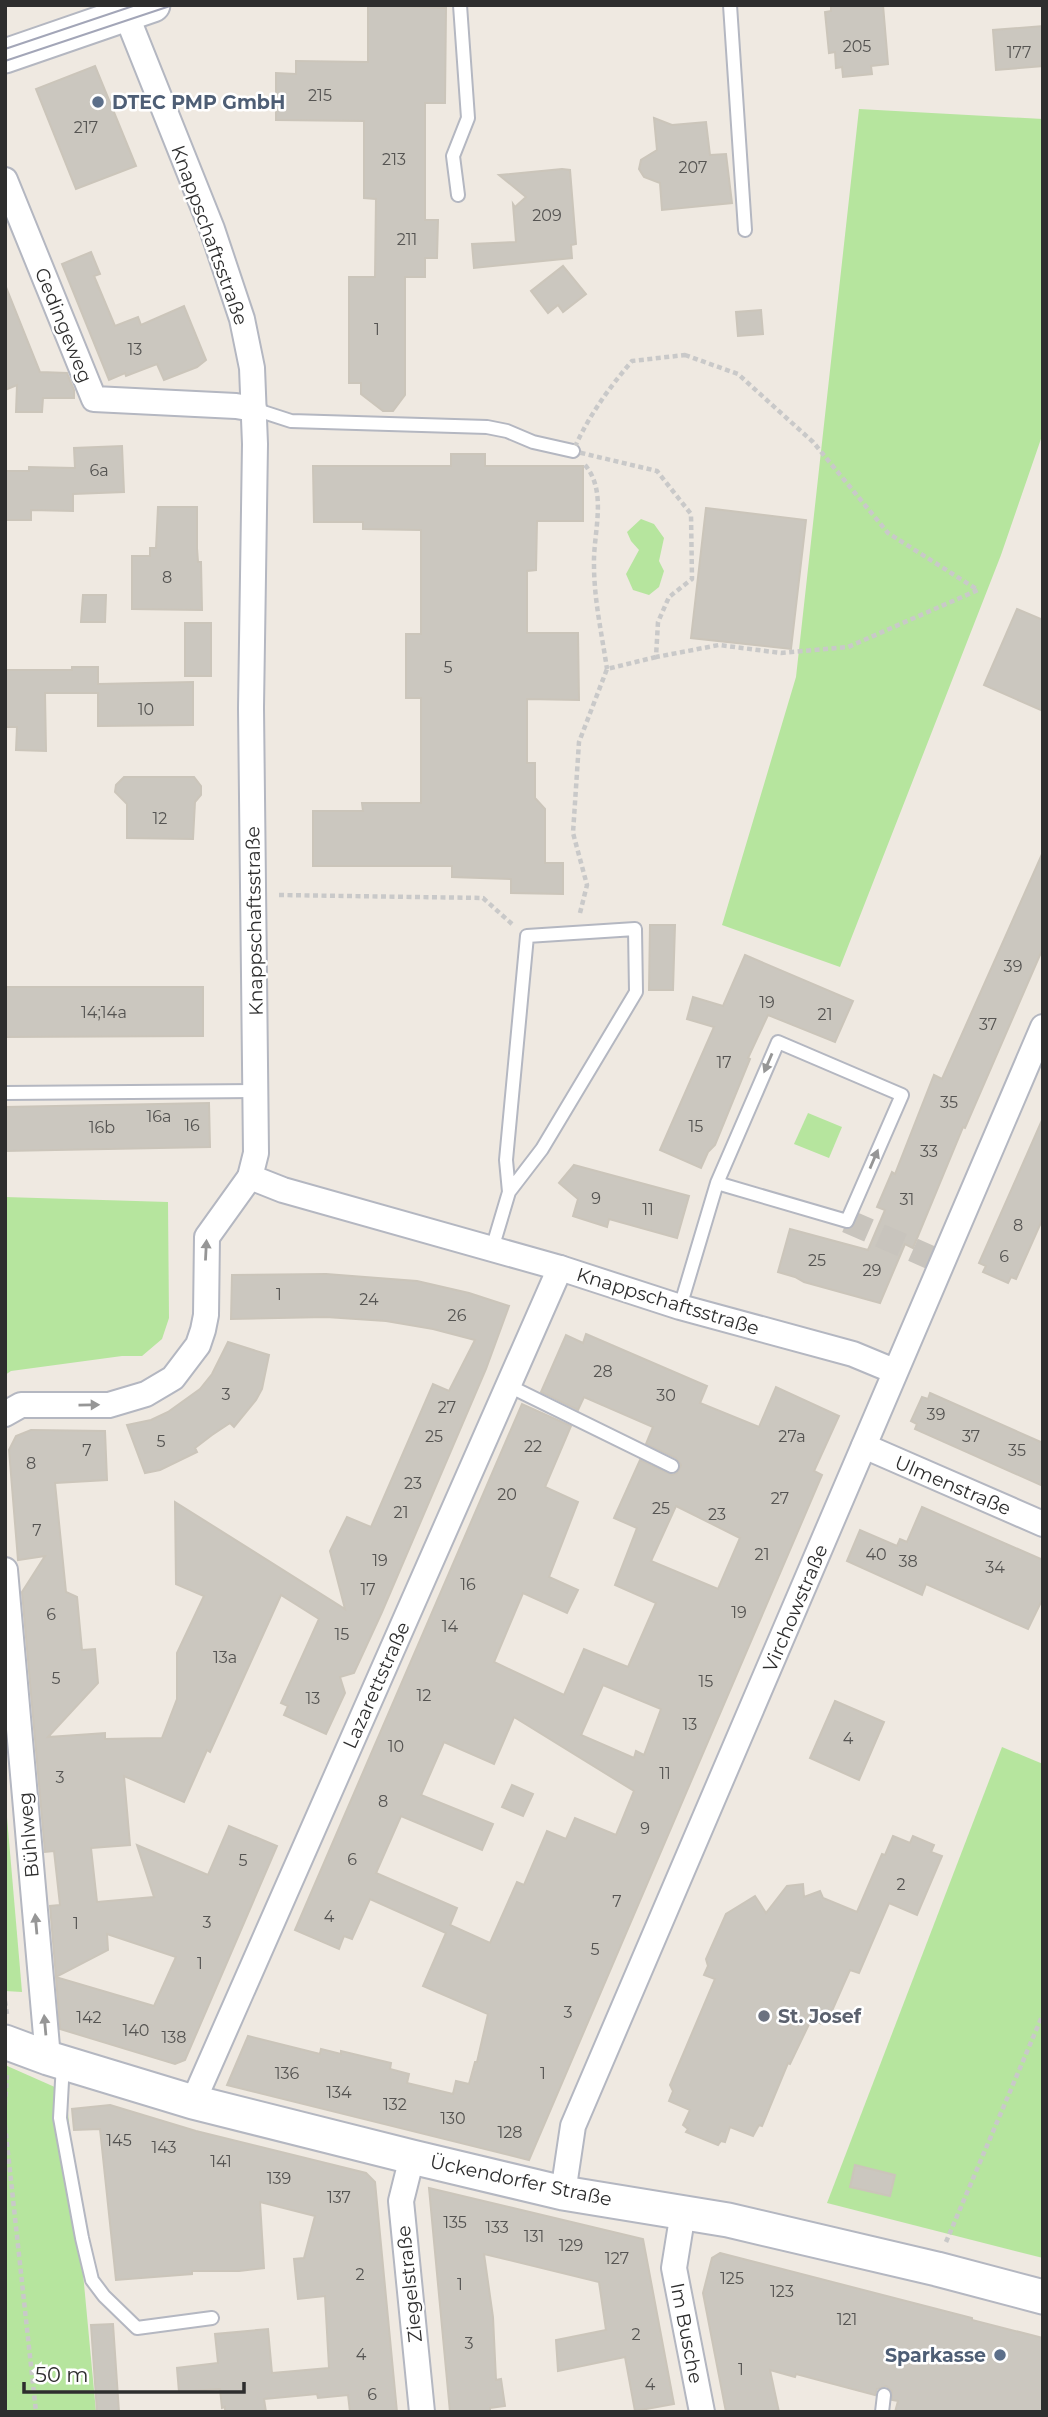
<svg xmlns="http://www.w3.org/2000/svg" width="1048" height="2417" font-family="Montserrat,sans-serif">
	<rect width="100%" height="100%" fill="#efe9e1"/>
	<g fill="#b6e59e">
		<polygon points="859,109 1043,119 1043,433 1001,555 840,967 722,925 796,677"/>
		<polygon points="641,519 654,524 664,538 659,561 664,571 659,587 649,595 633,590 626,574 639,550 631,541 627,532"/>
		<polygon points="808,1113 842,1127 829,1158 794,1144"/>
		<polygon points="5,1197 168,1202 169,1318 162,1339 142,1356 122,1356 11,1371 5,1375"/>
		<polygon points="1002,1747 1043,1764 1043,2258 827,2203"/>
		<polygon points="5,1794 22,1992 5,1991"/>
		<polygon points="5,2065 66,2092 96,2412 5,2412"/>
	</g>
	<g fill="#cbc7bf" stroke="#cbc5ba" stroke-width="2" fill-rule="evenodd">
		<polygon points="368,5 446,8 445,103 425,103 425,220 438,220 437,258 425,258 425,277 405,277 405,395 393,411 383,411 361,394 361,383 349,383 349,277 375,277 376,199 364,198 364,121 276,120 276,73 296,74 296,61 368,62"/>
		<polygon points="831,5 883,5 888,64 871,66 872,74 843,77 842,67 836,68 835,52 829,53 825,12 831,11"/>
		<polygon points="1043,26 1043,66 996,70 993,30"/>
		<polygon points="95,66 136,166 76,189 36,89"/>
		<polygon points="654,118 672,125 706,122 710,155 726,154 732,203 662,210 660,183 644,177 639,169 641,160 657,150"/>
		<polygon points="562,169 570,170 576,244 571,245 572,258 474,268 472,244 516,242 513,204 515,207 526,197 499,175"/>
		<polygon points="91,252 100,274 94,276 115,326 138,317 141,325 184,306 206,360 197,367 164,380 157,364 126,376 125,373 109,380 62,264"/>
		<polygon points="563,266 586,294 563,312 558,305 548,313 531,291"/>
		<polygon points="6,287 40,372 67,373 74,390 74,398 43,398 42,412 16,412 17,385 5,390"/>
		<polygon points="761,310 763,334 738,336 736,312"/>
		<polygon points="122,446 124,492 73,494 73,511 31,510 31,520 5,520 5,471 29,471 29,467 75,468 74,448"/>
		<polygon points="451,454 485,454 485,466 583,466 583,521 537,521 536,570 527,571 527,633 578,633 579,700 527,699 527,763 535,763 535,798 545,809 545,863 563,863 563,894 511,893 511,879 452,877 452,866 313,866 313,811 363,811 362,803 421,803 421,698 406,698 406,634 421,634 421,530 363,529 363,522 314,522 313,466 451,466"/>
		<polygon points="158,507 197,507 197,548 198,562 201,562 202,610 132,609 132,556 150,556 150,548 156,548"/>
		<polygon points="706,508 806,520 791,649 691,638"/>
		<polygon points="83,595 106,595 105,622 81,622"/>
		<polygon points="1017,609 1043,620 1043,711 984,685"/>
		<rect x="185" y="623" width="26" height="53"/>
		<polygon points="72,667 98,667 98,684 193,682 193,725 98,726 98,693 45,693 46,751 16,750 17,727 5,727 5,670 72,670"/>
		<polygon points="124,777 194,777 201,786 201,795 195,802 193,839 127,838 127,804 115,792 116,785"/>
		<polygon points="1043,852 1043,948 965,1128 963,1127 913,1248 905,1244 880,1303 804,1282 795,1277 778,1272 790,1229 868,1250 885,1210 877,1207 892,1172 895,1174 934,1075 942,1079"/>
		<polygon points="650,925 675,925 673,990 649,990"/>
		<polygon points="745,955 853,1001 835,1042 768,1015 748,1058 750,1059 715,1145 708,1152 701,1168 660,1150 714,1027 687,1019 693,997 723,1006"/>
		<polygon points="5,987 203,987 203,1036 5,1037"/>
		<polygon points="209,1103 210,1147 5,1151 5,1107"/>
		<polygon points="1043,1118 1043,1218 1016,1279 1011,1277 1008,1283 983,1272 986,1266 979,1263"/>
		<polygon points="574,1165 689,1196 677,1238 609,1219 607,1227 573,1216 578,1199 559,1183"/>
		<polygon points="326,1274 417,1281 469,1293 509,1306 486,1369 382,1612 354,1673 340,1677 345,1693 326,1734 284,1715 288,1706 281,1703 319,1619 281,1595 210,1752 207,1750 184,1802 124,1776 130,1845 91,1848 97,1902 154,1897 137,1845 208,1875 229,1826 277,1846 185,2060 175,2064 60,2029 56,1977 154,2006 176,1957 107,1934 108,1950 56,1977 50,1906 60,1905 54,1851 45,1852 22,1592 45,1556 18,1560 9,1450 16,1436 31,1430 105,1431 107,1480 55,1483 66,1592 77,1597 82,1650 95,1649 98,1683 48,1737 105,1733 105,1739 162,1738 177,1699 177,1653 204,1596 176,1584 175,1502 345,1609 330,1551 347,1517 371,1527 433,1384 449,1391 475,1340 433,1329 386,1321 326,1317 231,1319 232,1275"/>
		<path d="M586,1334L707,1386L700,1403L759,1427L776,1387L839,1416L814,1471L822,1475L529,2160L227,2085L248,2036L320,2054L321,2049L341,2054V2051L391,2063L390,2069L409,2074L407,2083L453,2094L456,2081L469,2084L475,2062H477L488,2014L423,1986L446,1933L370,1899L352,1939L344,1936L339,1949L295,1930L522,1404L571,1426L545,1487L578,1502L549,1577L578,1590L567,1613L523,1593L494,1662L564,1695L584,1649L628,1667L656,1603L615,1585L637,1528L614,1518L640,1460L672,1475L677,1473L681,1465L676,1458L646,1444L653,1427L584,1397L578,1410L541,1392L566,1335L583,1343ZM676,1506L740,1538L718,1589L651,1561ZM603,1685L661,1709L644,1755L636,1751L634,1758L581,1735ZM514,1717L634,1791L616,1835L575,1818L566,1839L547,1831L524,1885L517,1882L490,1943L450,1925L457,1908L376,1873L401,1816L482,1850L493,1824L421,1795L444,1742L494,1764Z"/>
		<polygon points="228,1342 269,1355 262,1389 256,1400 234,1427 230,1423 212,1435 195,1448 197,1452 160,1470 145,1473 127,1425 151,1420 168,1412 200,1389 212,1374"/>
		<polygon points="930,1393 1043,1443 1043,1486 915,1429 917,1424 911,1421 922,1397 928,1399"/>
		<polygon points="922,1507 1043,1560 1043,1598 1028,1629 926,1584 922,1595 847,1561 860,1530 897,1546 900,1539 907,1542"/>
		<polygon points="835,1701 884,1722 859,1780 810,1758"/>
		<polygon points="512,1785 533,1794 523,1816 502,1807"/>
		<polygon points="893,1836 910,1843 913,1836 934,1845 931,1852 942,1856 917,1915 889,1903 859,1973 850,1970 831,2013 825,2017 822,2024 811,2020 790,2064 788,2063 762,2126 759,2125 753,2136 730,2127 725,2142 721,2141 718,2145 686,2132 688,2129 683,2125 690,2110 669,2101 673,2091 670,2085 715,1979 704,1975 708,1966 706,1959 726,1914 755,1896 766,1913 787,1886 803,1884 804,1897 820,1891 823,1898 857,1912 882,1854 885,1855"/>
		<polygon points="110,2105 196,2131 366,2173 375,2182 397,2412 350,2412 348,2395 318,2398 317,2394 264,2399 266,2412 225,2412 225,2407 222,2408 220,2389 179,2392 177,2368 218,2363 215,2334 268,2329 272,2373 329,2368 325,2296 298,2299 294,2259 304,2258 315,2216 260,2202 264,2268 239,2271 192,2271 192,2274 116,2280 100,2129 74,2130 72,2109"/>
		<polygon points="855,2165 895,2175 890,2196 850,2187"/>
		<polygon points="429,2188 643,2239 674,2404 635,2411 625,2357 558,2371 556,2340 606,2330 599,2282 484,2254 493,2317 496,2380 501,2379 505,2406 490,2408 490,2412 450,2412"/>
		<polygon points="720,2253 972,2318 972,2320 1043,2338 1043,2412 895,2412 898,2401 892,2400 892,2391 886,2386 877,2389 875,2395 796,2374 795,2377 770,2370 779,2412 726,2412 703,2293 712,2258"/>
		<polygon points="113,2324 119,2412 97,2412 91,2325"/>
	</g>
	<g fill="none" stroke-linecap="round" stroke-linejoin="round">
		<polyline stroke="#c8c4bd" stroke-width="24" stroke-dasharray="24 12" stroke-linecap="butt" points="847,1221 941,1262"/>
		<defs>
			<g id="service">
				<polyline points="730,5 745,230"/>
				<polyline points="458,195 453,156 468,118 460,5"/>
				<polyline points="254,409 291,421 487,427 507,431 533,442 573,451"/>
				<polyline points="5,1093 256,1091"/>
				<polyline points="492,1249 509,1192 506,1160 527,936 635,929 636,992 542,1149 509,1192"/>
				<polyline points="680,1307 717,1183 778,1042 902,1095 847,1221 717,1183"/>
				<polyline points="507,1385 672,1466"/>
				<polyline points="63,2063 60,2118 82,2238 92,2280 104,2296 137,2328 212,2318"/>
				<polyline points="882,2412 884,2395"/>
			</g>
			<g id="minor">
				<polyline points="126,14 212,229 242,319 252,368 255,444 251,708 256,1153 250,1177 283,1190 560,1268 680,1307 853,1354 894,1371"/>
				<polyline points="5,180 94,399 236,406 254,409"/>
				<polyline points="5,1414 21,1405 109,1405 146,1394 173,1378 198,1345 203,1330 206,1315 207,1237 250,1177"/>
				<polyline points="864,1446 1043,1524"/>
				<polyline points="5,1570 48,2058"/>
				<polyline points="193,2102 560,1268"/>
				<polyline points="412,2157 401,2201 422,2412"/>
				<polyline points="563,2193 573,2126 1043,1027"/>
				<polyline points="683,2212 674,2268 702,2412"/>
			</g>
			<g id="secondary">
				<polyline points="5,56 153,5"/>
				<polyline points="5,2042 48,2058 193,2102 412,2157 563,2193 728,2220 937,2269 1043,2297"/>
			</g>
		</defs>
		<use href="#service" stroke="#b4b7c1" stroke-width="16"/>
		<use href="#minor" stroke="#b4b7c1" stroke-width="28"/>
		<use href="#secondary" stroke="#b4b7c1" stroke-width="37"/>
		<g stroke="#c9c9c9" stroke-width="4.5" stroke-dasharray="5 3.5" stroke-linecap="butt">
			<path d="M685,355L738,374L813,442L888,533L978,590L848,647L781,653L719,645L656,657L658,622L669,597L692,579L691,514L657,471L573,451C588,417 608,389 632,361Z"/>
			<path d="M585,465C608,492 593,533 594,565C594,600 602,635 607,669"/>
			<polyline points="279,895 483,898 512,924"/>
			<polyline points="580,913 587,885 573,833 579,742 607,669 656,657"/>
			<polyline points="5,2001 7,2014"/>
			<polyline points="5,2105 7,2075"/>
			<polyline points="5,2125 36,2412"/>
			<polyline points="946,2242 1043,2014"/>
		</g>
		<use href="#service" stroke="#fff" stroke-width="12"/>
		<use href="#minor" stroke="#fff" stroke-width="24"/>
		<use href="#secondary" stroke="#fff" stroke-width="33"/>
		<g stroke="#a3a6b8" stroke-width="2">
			<polyline points="5,49 136,5"/>
			<polyline points="5,61 173,5"/>
		</g>
	</g>
	<defs><path id="oneway-solid" d="M-6-.8H1V-3.2L6.5 0L1 3.2V.8H-6Z" transform="scale(1.75)"/></defs>
	<g fill="#969696">
		<use href="#oneway-solid" transform="translate(768 1063) rotate(113)"/>
		<use href="#oneway-solid" transform="translate(874 1159) rotate(-67)"/>
		<use href="#oneway-solid" transform="translate(206 1250) rotate(-87)"/>
		<use href="#oneway-solid" transform="translate(89 1405) rotate(-1)"/>
		<use href="#oneway-solid" transform="translate(36 1924) rotate(-95)"/>
		<use href="#oneway-solid" transform="translate(45 2025) rotate(-95)"/>
	</g>
	<g fill="#5c6f8a" stroke="#fff" stroke-width="2.5">
		<circle cx="98" cy="102" r="7"/>
		<circle cx="1000" cy="2355" r="7"/>
	</g>
	<circle fill="#6b7280" stroke="#fff" stroke-width="2.5" cx="764" cy="2016" r="7"/>
	<g text-anchor="middle" stroke-width="5" stroke-linejoin="round" paint-order="stroke">
		<g font-size="16" fill="#555452">
			<text x="857" y="52">205</text>
			<text x="1019" y="58">177</text>
			<text x="320" y="101">215</text>
			<text x="86" y="133">217</text>
			<text x="394" y="165">213</text>
			<text x="693" y="173">207</text>
			<text x="547" y="221">209</text>
			<text x="407" y="245">211</text>
			<text x="377" y="335">1</text>
			<text x="135" y="355">13</text>
			<text x="99" y="476">6a</text>
			<text x="167" y="583">8</text>
			<text x="448" y="673">5</text>
			<text x="146" y="715">10</text>
			<text x="160" y="824">12</text>
			<text x="1013" y="972">39</text>
			<text x="767" y="1008">19</text>
			<text x="104" y="1018">14;14a</text>
			<text x="825" y="1020">21</text>
			<text x="988" y="1030">37</text>
			<text x="724" y="1068">17</text>
			<text x="949" y="1108">35</text>
			<text x="159" y="1122">16a</text>
			<text x="192" y="1131">16</text>
			<text x="696" y="1132">15</text>
			<text x="102" y="1133">16b</text>
			<text x="929" y="1157">33</text>
			<text x="596" y="1204">9</text>
			<text x="907" y="1205">31</text>
			<text x="648" y="1215">11</text>
			<text x="1018" y="1231">8</text>
			<text x="1004" y="1262">6</text>
			<text x="817" y="1266">25</text>
			<text x="872" y="1276">29</text>
			<text x="279" y="1300">1</text>
			<text x="369" y="1305">24</text>
			<text x="457" y="1321">26</text>
			<text x="603" y="1377">28</text>
			<text x="226" y="1400">3</text>
			<text x="666" y="1401">30</text>
			<text x="447" y="1413">27</text>
			<text x="936" y="1420">39</text>
			<text x="434" y="1442">25</text>
			<text x="792" y="1442">27a</text>
			<text x="971" y="1442">37</text>
			<text x="161" y="1447">5</text>
			<text x="533" y="1452">22</text>
			<text x="87" y="1456">7</text>
			<text x="1017" y="1456">35</text>
			<text x="31" y="1469">8</text>
			<text x="413" y="1489">23</text>
			<text x="507" y="1500">20</text>
			<text x="780" y="1504">27</text>
			<text x="661" y="1514">25</text>
			<text x="401" y="1518">21</text>
			<text x="717" y="1520">23</text>
			<text x="37" y="1536">7</text>
			<text x="762" y="1560">21</text>
			<text x="876" y="1560">40</text>
			<text x="380" y="1566">19</text>
			<text x="908" y="1567">38</text>
			<text x="995" y="1573">34</text>
			<text x="468" y="1590">16</text>
			<text x="368" y="1595">17</text>
			<text x="739" y="1618">19</text>
			<text x="51" y="1620">6</text>
			<text x="450" y="1632">14</text>
			<text x="342" y="1640">15</text>
			<text x="225" y="1663">13a</text>
			<text x="56" y="1684">5</text>
			<text x="706" y="1687">15</text>
			<text x="424" y="1701">12</text>
			<text x="313" y="1704">13</text>
			<text x="690" y="1730">13</text>
			<text x="848" y="1744">4</text>
			<text x="396" y="1752">10</text>
			<text x="665" y="1779">11</text>
			<text x="60" y="1783">3</text>
			<text x="383" y="1807">8</text>
			<text x="645" y="1834">9</text>
			<text x="352" y="1865">6</text>
			<text x="243" y="1866">5</text>
			<text x="901" y="1890">2</text>
			<text x="617" y="1907">7</text>
			<text x="329" y="1922">4</text>
			<text x="207" y="1928">3</text>
			<text x="76" y="1929">1</text>
			<text x="595" y="1955">5</text>
			<text x="200" y="1969">1</text>
			<text x="568" y="2018">3</text>
			<text x="89" y="2023">142</text>
			<text x="136" y="2036">140</text>
			<text x="174" y="2043">138</text>
			<text x="287" y="2079">136</text>
			<text x="543" y="2079">1</text>
			<text x="339" y="2098">134</text>
			<text x="395" y="2110">132</text>
			<text x="453" y="2124">130</text>
			<text x="510" y="2138">128</text>
			<text x="119" y="2146">145</text>
			<text x="164" y="2153">143</text>
			<text x="221" y="2167">141</text>
			<text x="279" y="2184">139</text>
			<text x="339" y="2203">137</text>
			<text x="455" y="2228">135</text>
			<text x="497" y="2233">133</text>
			<text x="534" y="2242">131</text>
			<text x="571" y="2251">129</text>
			<text x="617" y="2264">127</text>
			<text x="360" y="2280">2</text>
			<text x="732" y="2284">125</text>
			<text x="460" y="2290">1</text>
			<text x="782" y="2297">123</text>
			<text x="847" y="2325">121</text>
			<text x="636" y="2340">2</text>
			<text x="469" y="2349">3</text>
			<text x="361" y="2360">4</text>
			<text x="741" y="2375">1</text>
			<text x="650" y="2390">4</text>
			<text x="372" y="2400">6</text>
		</g>
		<g font-size="19" font-weight="bold" fill="#4e5e75" stroke="#fff" text-anchor="start">
			<text x="112" y="109">DTEC PMP GmbH</text>
			<text x="986" y="2362" text-anchor="end">Sparkasse</text>
		</g>
		<g font-size="19" fill="#2e2e2e" stroke="#fff">
			<text transform="translate(210 235) rotate(70)" y="7">Knappschaftsstraße</text>
			<text transform="translate(64 325) rotate(68)" y="7">Gedingeweg</text>
			<text transform="translate(254 921) rotate(-91)" y="7">Knappschaftsstraße</text>
			<text transform="translate(668 1301) rotate(17)" y="7">Knappschaftsstraße</text>
			<text transform="translate(953 1485) rotate(23)" y="7">Ulmenstraße</text>
			<text transform="translate(795 1608) rotate(-67)" y="7">Virchowstraße</text>
			<text transform="translate(376 1685) rotate(-66)" y="7">Lazarettstraße</text>
			<text transform="translate(28 1835) rotate(-95)" y="7">Bühlweg</text>
			<text transform="translate(521 2180) rotate(12)" y="7">Ückendorfer Straße</text>
			<text transform="translate(409 2284) rotate(-96)" y="7">Ziegelstraße</text>
			<text transform="translate(687 2333) rotate(79)" y="7">Im Busche</text>
		</g>
		<g font-size="19" font-weight="bold" fill="#5b616d" stroke="#fff" text-anchor="start">
			<text x="778" y="2023">St. Josef</text>
		</g>
	</g>
	<rect width="1048" height="2417" fill="none" stroke="#2e2e2e" stroke-width="14"/>
	<path d="M24 2382v10h220v-10" fill="none" stroke="#2e2e2e" stroke-width="3.5"/>
	<text x="35" y="2382" font-size="21" fill="#2e2e2e" stroke="#ffffff" stroke-width="5" paint-order="stroke">50 m</text>
</svg>
